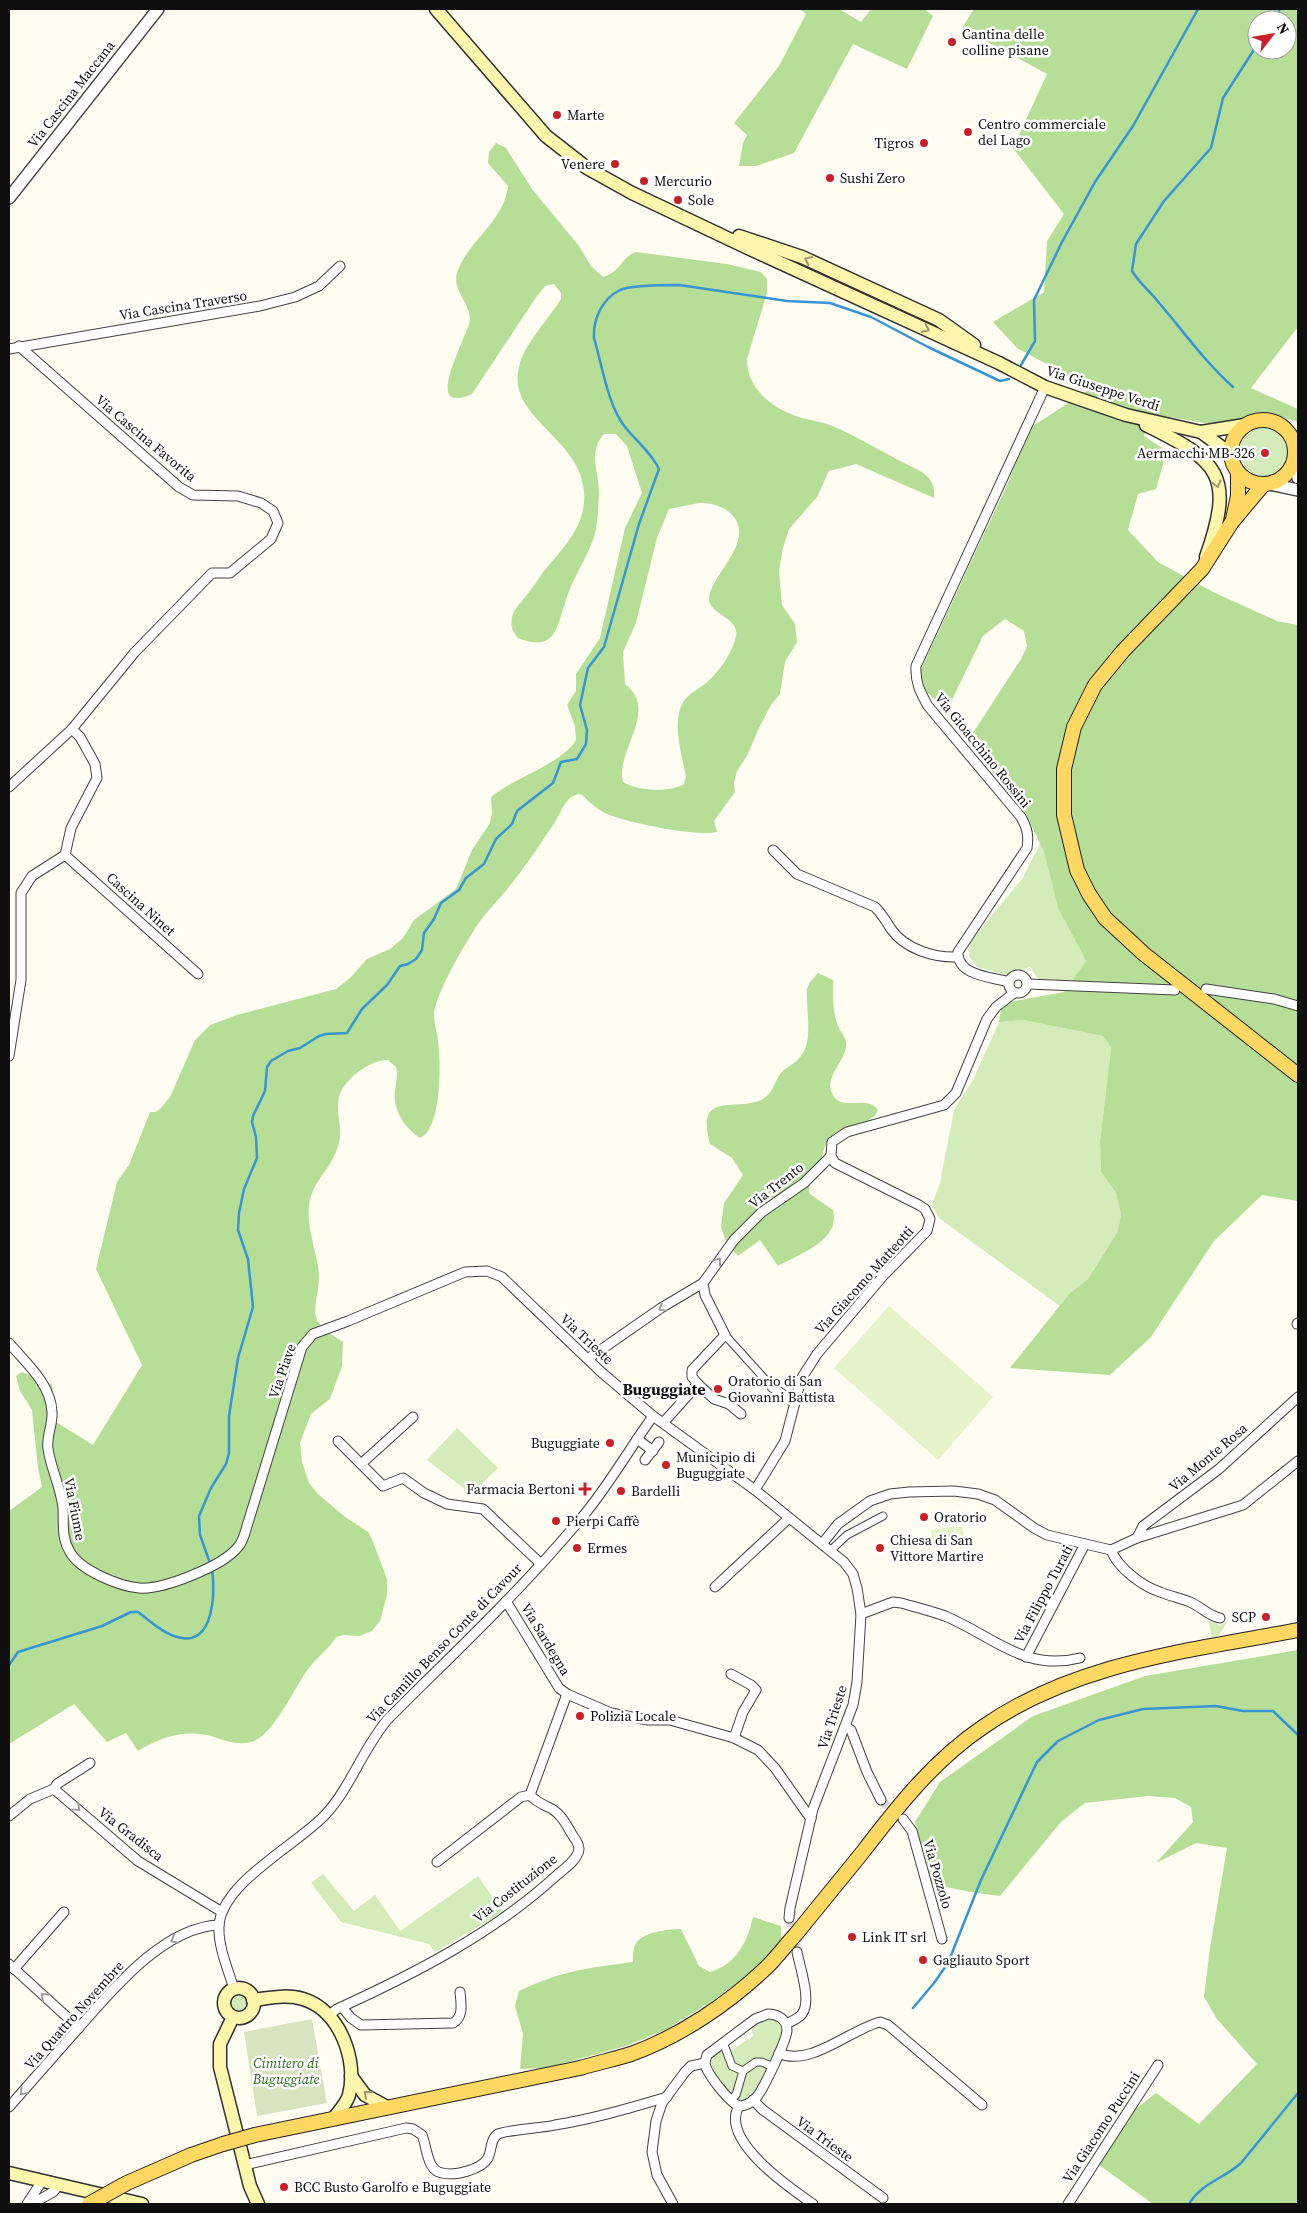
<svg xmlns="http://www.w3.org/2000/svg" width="1307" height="2213" font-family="'Source Serif 4',serif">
	<rect width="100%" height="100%" fill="#fffcf2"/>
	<g fill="#d3ecb9">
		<circle cx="1264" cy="452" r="24"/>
		<polygon points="1040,844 1044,852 1058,908 1086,961 1073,980 1039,980 1030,967 1006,975 977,967 969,956 970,942 1022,879"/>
		<polygon points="1023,1020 1103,1036 1111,1048 1100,1141 1101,1172 1116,1193 1121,1214 1118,1231 1088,1279 1070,1293 1060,1306 939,1218 932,1204 940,1183 954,1110 973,1080 999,1022"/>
		<polygon points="457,1428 498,1468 471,1494 427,1460"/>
		<polygon points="1208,1620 1216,1621 1219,1626 1228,1621 1219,1635 1212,1637"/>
		<polygon points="323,1874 354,1911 375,1895 400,1931 478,1876 503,1912 435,1952 429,1944 341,1922 311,1883"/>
		<circle cx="239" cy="2003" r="8"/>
		<polygon points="767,2019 777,2021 783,2031 783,2036 752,2097 744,2100 735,2100 712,2069 711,2057 725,2044 729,2052 753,2036 751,2026"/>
	</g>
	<g fill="#b7de97" fill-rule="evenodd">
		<polygon points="799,9 839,9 861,22 871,9 924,9 933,16 907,69 853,44 794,153 756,166 739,166 743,143 747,135 734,123 779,66 806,14"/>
		<path d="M974,9H1298V327L1251,388L1298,409V422L1269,414L1255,416L1238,423H1204L1152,414L1144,436L1167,451L1156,489L1138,494L1128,530L1158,562L1215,593L1277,621L1298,625V1201L1262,1195L1214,1241L1151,1337L1110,1375L1010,1368L1070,1293L1088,1279L1118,1231L1121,1214L1116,1193L1101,1172L1100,1141L1111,1048L1103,1036L1023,1020L999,1022L1001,1009L1014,1001L1064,992L1086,961L1058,908L1044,852L1023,808L978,754L971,736L1021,659L1027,646L1024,631L1005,619L983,636L947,710L926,692L920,671L1008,483L1030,428L1091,388L1017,348L993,322L1044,292L1047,241L1064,214L1013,148L1047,74L962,28ZM1257,20H1287V50H1257Z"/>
		<path d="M496,143L506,148L532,189L579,246L591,266L603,277C621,272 621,257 636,252L727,264L761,272L767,279V293L747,359C747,390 774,410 802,418C813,421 824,422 835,427C864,440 891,457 920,471C931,478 935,484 934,498L856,464L829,471L817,497L789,529L783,548L779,571L782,605L795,624L797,642L785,662L780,694L771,705L758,730L748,754L737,771L734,783L735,792L714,821L717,832C696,837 622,822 603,812C595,808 589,801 582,795L579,794C564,797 561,814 553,825C539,846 525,867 509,887C496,903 481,917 471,935C460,953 436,994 434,1014C434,1023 437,1032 438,1041C441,1061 442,1129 420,1138C404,1127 393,1110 395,1091C396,1082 398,1075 396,1067L388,1060C371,1059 343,1080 339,1097C335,1113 344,1129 338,1146C333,1165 317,1178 311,1196C303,1223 317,1248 319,1275C320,1289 312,1307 317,1320C320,1329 335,1336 343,1342L342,1366L330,1399L311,1414L300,1443L302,1462L309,1483L318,1494L344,1516L368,1532L372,1539L387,1579V1595L380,1621L372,1631L359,1636L343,1635L336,1637C330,1648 317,1657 309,1668C295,1686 273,1737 251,1742C237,1746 224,1740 211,1736C185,1729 160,1737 138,1751L126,1733L107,1742L74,1704L9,1744V1511L42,1487L38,1468L32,1410L20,1391L16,1376L22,1372L52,1384L56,1422L93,1445L142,1365L96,1269L117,1182L129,1165L150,1112H156L161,1108L170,1097L195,1040L210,1025L237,1015L336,989L350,978L367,959L390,949L403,938L414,920L456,889L472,850L490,823L492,813L491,797C512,779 563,763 576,740L575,726L567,705L576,691V674L600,638L625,528L642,493L627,446L616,434H604C587,453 600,474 599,496C598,509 598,524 594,537C587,558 574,576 567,597C557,625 557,654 518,638C510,629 510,622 514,611C524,598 535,585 544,571C558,554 576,536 582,514C600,441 505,425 519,367C524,344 548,320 561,299V293L554,284L545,286L535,299L472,394C419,418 469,334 470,320C470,301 450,289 458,270C471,238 504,221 508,186L488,163L489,152ZM699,503C711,503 725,506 733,516C755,542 712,573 709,598C708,615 740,617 736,636C732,653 720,671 706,683C698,690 685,695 681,706C673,728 682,755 686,777L684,784C669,793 638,791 623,782C615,750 660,711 625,684L623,652L636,623L657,538L669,509Z"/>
		<path d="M818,973L833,980C833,995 832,1011 838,1026C841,1033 848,1040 846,1047C844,1064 820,1080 835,1098C846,1110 868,1095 878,1110C874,1124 849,1125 837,1132C823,1140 824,1156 817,1169C813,1177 807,1185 810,1194L833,1210C841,1241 800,1253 778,1266L760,1240L738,1256L726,1242L721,1227L724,1203L743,1175L732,1158L710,1144C695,1089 736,1113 763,1099C773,1093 774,1083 780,1074C788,1064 800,1064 806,1046C811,1032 806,1005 807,989L810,982Z"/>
		<polygon points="1298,1650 1298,2204 1153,2204 1099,2165 1133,2111 1156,2093 1199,2124 1257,2064 1217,2019 1204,1997 1210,1948 1227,1848 1196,1843 1156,1863 1193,1822 1191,1807 1175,1798 1148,1796 1085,1803 1061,1822 1000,1896 970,1892 932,1884 915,1822 940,1782 1033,1716 1145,1676"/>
		<path d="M753,1917L781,1926V1940L759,1966L714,2000L665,2030L626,2046L546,2068L520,2069L523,2034L515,2006L519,1991C561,1971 587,1968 633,1962C633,1957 633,1949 635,1945C641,1932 668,1929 681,1929L699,1966L710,1972C736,1964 747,1943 753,1917Z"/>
	</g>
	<polygon fill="#d8e3c0" points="312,2019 327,2103 257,2116 244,2032"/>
	<g fill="#e5f3cb">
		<polygon points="889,1306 993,1397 938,1460 834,1368"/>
		<polygon points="962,1526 964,1539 932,1543 931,1530"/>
	</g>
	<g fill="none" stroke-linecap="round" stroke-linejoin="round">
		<g stroke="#3795d4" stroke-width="2.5">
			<polyline points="1274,20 1280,9"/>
			<polyline points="1021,365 1035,341 1034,300 1062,242 1095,182 1133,126 1198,9"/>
			<path d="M1233,387C1205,362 1184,332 1160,304C1151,292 1140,284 1132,271L1136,244L1164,201L1211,148L1223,98L1257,45"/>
			<path d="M210,1563L200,1535L199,1516L211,1488L226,1464L229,1453V1416L238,1358L253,1307L248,1259L238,1230L239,1213L244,1189L257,1158L256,1137L252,1122L253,1116L265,1091L267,1067L271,1061L288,1051L300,1048L319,1036L326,1034L347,1033L362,1009L387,985L400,966L408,964L416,959L422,950L424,933L434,919L441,903L459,890L466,878L484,864L496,839L512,824L517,811L553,783L561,762L577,759L586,744L587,730L580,705L588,668L604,647L639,524L659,469C651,452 637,442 625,427C608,406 602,365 594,338C593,319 602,299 620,290C631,285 667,285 679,285L787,301L830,303L871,317L928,347L1000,381L1009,379"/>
			<path d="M9,1665L18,1652L102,1626L131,1612H138C150,1621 163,1633 177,1637C215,1648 215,1592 212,1569"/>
			<polyline points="913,2008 934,1983 948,1963 981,1880 1037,1762 1058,1741 1099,1720 1143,1709 1216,1706 1243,1711 1273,1711 1298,1735"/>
			<path d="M1189,2204C1204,2181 1222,2180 1241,2163L1298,2093"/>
		</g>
		<g stroke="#dbd8d0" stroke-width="9" stroke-dasharray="9 4.5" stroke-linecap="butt">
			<polyline points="881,1800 898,1815"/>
			<polyline points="789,1918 797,1952"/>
		</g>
		<defs>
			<g id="pedestrian">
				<polyline points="725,1335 772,1387"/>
				<polyline points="830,1551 847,1535 883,1516"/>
				<polyline points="723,2042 732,2066 743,2071"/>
				<polyline points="730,2100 736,2095 743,2071 756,2062 762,2062 773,2067"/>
			</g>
			<g id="minor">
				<polyline points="9,349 260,306 295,297 319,286 340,266"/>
				<polyline points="9,787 72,729 135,652 212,573 230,573 271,539 278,523 273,511 261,503 238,496 193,495 179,487 19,346"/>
				<path d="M773,850L797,874L875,907C882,914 886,921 891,929C905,949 934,958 958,957"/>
				<polyline points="65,855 198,974"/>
				<circle cx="1018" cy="984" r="9"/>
				<path d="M1009,982C992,977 957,976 958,952L1027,848C1029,835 1027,828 1021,817L928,706C920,692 915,682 916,666L1045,387"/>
				<polyline points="1028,984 1175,990"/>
				<polyline points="1206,989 1274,999 1298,1006"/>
				<polyline points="9,1056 21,980 21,893 32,876 65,855 71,828 97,778 95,764 80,737 72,729"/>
				<polyline points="1297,1324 1298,1323"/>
				<path d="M9,1343C26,1363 51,1384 52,1412C53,1425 46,1436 48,1449C51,1469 61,1488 63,1508C64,1524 61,1537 70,1552C80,1570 118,1586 139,1588C163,1590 223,1566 238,1547C243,1542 245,1533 247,1526L302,1347L313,1334L348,1321L465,1272L487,1271L502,1277L600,1371L653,1416L755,1490L844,1562L853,1574L857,1588L861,1614L857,1682L853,1705L813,1809L790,1908L789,1918"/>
				<polyline points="589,1358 661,1308 703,1283"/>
				<polyline points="698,1384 714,1399 729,1404 741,1414"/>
				<polyline points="772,1387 795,1403"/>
				<polyline points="663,1423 698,1384 692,1377 692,1370 725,1335 705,1295 703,1283 734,1240 762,1212 804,1183 831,1156"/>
				<polyline points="637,1439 653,1451"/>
				<polyline points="338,1441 383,1486 403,1478 424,1493 447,1504 483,1509 541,1564"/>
				<polyline points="645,1460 659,1442"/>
				<polyline points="361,1464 413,1417"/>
				<polyline points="755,1490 785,1441 801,1379 817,1354 883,1276 927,1231 930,1219 925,1209 919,1205 835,1163 831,1156 832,1142 847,1132 944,1105 956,1093 987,1019 996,1007 1014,993"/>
				<polyline points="1137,1538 1143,1526 1219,1469 1298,1397"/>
				<polyline points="822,1544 838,1524 870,1501 890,1494 909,1492 954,1491 978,1494 995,1500 1034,1528 1047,1535 1111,1550 1137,1538 1243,1505 1298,1461"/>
				<path d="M1111,1550C1118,1568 1142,1586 1160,1592C1170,1596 1180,1598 1190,1602C1200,1606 1210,1617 1220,1618"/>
				<polyline points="715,1587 789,1518"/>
				<polyline points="506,1601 559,1688 567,1694 611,1713 648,1720 670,1720 734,1738 743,1712 756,1690 751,1685 731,1674"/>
				<path d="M861,1614L893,1602L901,1603C915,1607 931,1611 945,1616C993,1636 1024,1672 1080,1658"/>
				<polyline points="1026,1657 1085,1544"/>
				<polyline points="845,1726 851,1730 867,1772 881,1800"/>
				<polyline points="734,1738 758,1750 775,1768 811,1819"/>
				<polyline points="54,1789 57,1784 90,1763"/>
				<polyline points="9,1816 30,1799 54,1789 138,1861 222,1912"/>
				<polyline points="903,1819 912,1831 942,1939"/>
				<polyline points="437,1862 521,1797 530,1795 567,1694"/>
				<polyline points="9,1964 79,2028"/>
				<polyline points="14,1969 64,1912"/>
				<path d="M234,1989C228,1969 218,1947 219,1926C221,1883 298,1844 325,1815C351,1787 363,1748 388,1719C456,1651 527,1585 588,1510C611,1481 631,1447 653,1416"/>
				<path d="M342,2007L351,2018L361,2025L453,2023C464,2017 461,2003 460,1992"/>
				<path d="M768,2014C777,2014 787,2019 787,2030C787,2040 763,2090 756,2098C751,2103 746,2106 739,2106C729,2102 706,2073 705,2063C705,2062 707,2055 707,2055L755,2019Z"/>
				<path d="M329,2015L337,2009C414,1974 494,1933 557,1875C564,1869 578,1860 579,1849C579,1844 576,1840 573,1836C567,1826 562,1815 552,1809C544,1805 536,1802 530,1795"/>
				<path d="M786,2024C792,2021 798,2019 802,2014C812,2001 800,1968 797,1952"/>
				<path d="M779,2053C809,2068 851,2029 880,2022L888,2025L982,2105"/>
				<polyline points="753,2100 763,2110 883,2198"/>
				<path d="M739,2106C719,2140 790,2188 813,2204"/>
				<path d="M9,2107C31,2082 53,2057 75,2032C110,1993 162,1927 219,1925"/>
				<path d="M245,2165L406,2128L413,2129L422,2135C427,2147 427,2171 442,2173C455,2176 481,2170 488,2158C492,2150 490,2139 498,2134C506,2130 544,2128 555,2125C593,2119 630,2108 667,2097"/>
				<polyline points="27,2204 42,2181"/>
				<polyline points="32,2204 53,2192 59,2185"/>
				<polyline points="673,2204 657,2175 652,2152 656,2121 662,2103 685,2072 691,2066 705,2063"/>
				<polyline points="1068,2204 1158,2065"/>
			</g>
			<g id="tertiary">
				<polyline points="9,198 158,9"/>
				<polyline points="1295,462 1298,478"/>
				<polyline points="1269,484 1298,490"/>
			</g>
			<g id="secondary">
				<polyline points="436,9 546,136 587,168 632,193 748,248 999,363 1045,387 1126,415 1201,432 1245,425"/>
				<polyline points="739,236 802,257 939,320 974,345"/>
				<path d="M1146,425C1219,461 1235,475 1206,557"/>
				<polyline points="1201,432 1231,454"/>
				<circle cx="239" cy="2003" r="15"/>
				<path d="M253,2000C270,1998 287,1994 303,1999C340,2010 358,2061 349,2095C347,2103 339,2111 334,2118"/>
				<polyline points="233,2017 220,2044 220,2067 250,2186 258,2204"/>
				<polyline points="351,2076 365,2095 387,2107"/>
				<polyline points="9,2173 142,2204"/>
			</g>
			<g id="primary">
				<circle cx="1263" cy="452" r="32"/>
				<polyline points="1263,485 1232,522 1202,569 1123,651 1095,685 1074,727 1064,769 1064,815 1077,870 1089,894 1105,918 1144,954 1298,1075"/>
				<polyline points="1233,519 1238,496 1238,473"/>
				<path d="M255,2135L580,2068C597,2063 615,2059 631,2054C681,2036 729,2003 767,1967C777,1957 786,1945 796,1934C818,1907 840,1880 862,1853C898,1806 934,1760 983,1727C1076,1662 1190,1651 1298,1630"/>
				<polyline points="127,2183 191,2155 223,2144"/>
			</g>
		</defs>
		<use href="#pedestrian" stroke="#424242" stroke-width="9"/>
		<use href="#minor" stroke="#424242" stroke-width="11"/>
		<use href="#tertiary" stroke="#424242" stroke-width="14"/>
		<use href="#secondary" stroke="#313131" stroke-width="15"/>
		<use href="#primary" stroke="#202020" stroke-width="16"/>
		<use href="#pedestrian" stroke="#fff" stroke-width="7"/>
		<use href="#minor" stroke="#fff" stroke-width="9"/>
		<use href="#tertiary" stroke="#fff" stroke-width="11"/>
		<use href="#secondary" stroke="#fff6ad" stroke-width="12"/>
		<use href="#primary" stroke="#fed862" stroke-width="14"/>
		<defs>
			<g id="primary-bridge">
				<polyline points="223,2144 255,2135"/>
				<polyline points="89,2204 127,2183"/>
			</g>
		</defs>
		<use href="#primary-bridge" stroke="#202020" stroke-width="16" stroke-linecap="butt"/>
		<use href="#primary-bridge" stroke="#fed862" stroke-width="14"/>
	</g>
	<defs><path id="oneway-chevron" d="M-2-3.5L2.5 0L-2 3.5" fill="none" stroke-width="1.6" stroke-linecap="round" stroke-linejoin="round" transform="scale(1.25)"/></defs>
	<g stroke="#9f9a6e">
		<use href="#oneway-chevron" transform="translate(808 260) rotate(-155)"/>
		<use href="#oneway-chevron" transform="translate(926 329) rotate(25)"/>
		<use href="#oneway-chevron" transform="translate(1217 484) rotate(73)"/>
		<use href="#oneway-chevron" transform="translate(367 2094) rotate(-140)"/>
	</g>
	<g stroke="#9f9f9f">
		<use href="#oneway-chevron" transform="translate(718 1261) rotate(-54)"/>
		<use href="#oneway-chevron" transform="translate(662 1308) rotate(148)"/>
		<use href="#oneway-chevron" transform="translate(77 1808) rotate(42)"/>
		<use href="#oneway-chevron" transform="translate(174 1940) rotate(151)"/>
		<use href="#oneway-chevron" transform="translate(44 1996) rotate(-138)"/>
		<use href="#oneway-chevron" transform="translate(23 2092) rotate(132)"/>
	</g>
	<g fill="#c72028" stroke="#fff" stroke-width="2">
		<circle cx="952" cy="42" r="5"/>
		<circle cx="557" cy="115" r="5"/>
		<circle cx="968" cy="132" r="5"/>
		<circle cx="924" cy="143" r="5"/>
		<circle cx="615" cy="164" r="5"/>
		<circle cx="830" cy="178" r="5"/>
		<circle cx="644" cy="181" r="5"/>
		<circle cx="678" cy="200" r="5"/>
		<circle cx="1265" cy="453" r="5"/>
		<circle cx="718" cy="1389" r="5"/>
		<circle cx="610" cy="1443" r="5"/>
		<circle cx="666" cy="1465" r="5"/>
		<path d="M582.5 1481.5h5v5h5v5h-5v5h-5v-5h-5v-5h5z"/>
		<circle cx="621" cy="1491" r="5"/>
		<circle cx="924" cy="1517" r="5"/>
		<circle cx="556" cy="1521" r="5"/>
		<circle cx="577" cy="1548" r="5"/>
		<circle cx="880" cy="1548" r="5"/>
		<circle cx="1266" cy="1617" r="5"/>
		<circle cx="580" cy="1716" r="5"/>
		<circle cx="852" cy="1937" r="5"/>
		<circle cx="923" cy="1960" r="5"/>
		<circle cx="284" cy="2187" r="5"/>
	</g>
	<g text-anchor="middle" stroke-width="5" stroke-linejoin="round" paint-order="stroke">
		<g font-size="14" fill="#0f0f0f" stroke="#fff" text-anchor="start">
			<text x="962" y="39">Cantina delle<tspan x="962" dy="16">colline pisane</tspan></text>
			<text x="567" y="120">Marte</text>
			<text x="978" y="129">Centro commerciale<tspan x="978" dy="16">del Lago</tspan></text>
			<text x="914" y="148" text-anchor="end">Tigros</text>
			<text x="605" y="169" text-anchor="end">Venere</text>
			<text x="840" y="183">Sushi Zero</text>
			<text x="654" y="186">Mercurio</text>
			<text x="688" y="205">Sole</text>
			<text x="1255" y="458" text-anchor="end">Aermacchi MB-326</text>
			<text x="728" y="1386">Oratorio di San<tspan x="728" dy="16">Giovanni Battista</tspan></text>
			<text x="600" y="1448" text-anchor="end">Buguggiate</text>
			<text x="676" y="1462">Municipio di<tspan x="676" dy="16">Buguggiate</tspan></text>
			<text x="575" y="1494" text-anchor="end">Farmacia Bertoni</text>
			<text x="631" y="1496">Bardelli</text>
			<text x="934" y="1522">Oratorio</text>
			<text x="566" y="1526">Pierpi Caffè</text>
			<text x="890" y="1545">Chiesa di San<tspan x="890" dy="16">Vittore Martire</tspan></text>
			<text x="587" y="1553">Ermes</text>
			<text x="1256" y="1622" text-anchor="end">SCP</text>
			<text x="590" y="1721">Polizia Locale</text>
			<text x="862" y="1942">Link IT srl</text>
			<text x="933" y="1965">Gagliauto Sport</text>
			<text x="294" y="2192">BCC Busto Garolfo e Buguggiate</text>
		</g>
		<g font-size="14" fill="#0f0f0f" stroke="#fff">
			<text transform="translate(71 94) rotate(-52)" y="5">Via Cascina Maccana</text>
			<text transform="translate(183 305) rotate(-9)" y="5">Via Cascina Traverso</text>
			<text transform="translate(1103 388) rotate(18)" y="5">Via Giuseppe Verdi</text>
			<text transform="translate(146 438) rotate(40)" y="5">Via Cascina Favorita</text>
			<text transform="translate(983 750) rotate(51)" y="5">Via Gioacchino Rossini</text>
			<text transform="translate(141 904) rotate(42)" y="5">Cascina Ninet</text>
			<text transform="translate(776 1185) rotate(-38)" y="5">Via Trento</text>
			<text transform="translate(864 1280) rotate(-48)" y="5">Via Giacomo Matteotti</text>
			<text transform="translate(587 1339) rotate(43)" y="5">Via Trieste</text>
			<text transform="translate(282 1371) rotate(-71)" y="5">Via Piave</text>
			<text transform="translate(1208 1457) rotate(-40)" y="5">Via Monte Rosa</text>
			<text transform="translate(75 1509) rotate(79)" y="5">Via Fiume</text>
			<text transform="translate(1043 1594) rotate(-62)" y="5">Via Filippo Turati</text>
			<text transform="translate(546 1639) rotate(59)" y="5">Via Sardegna</text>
			<text transform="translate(444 1643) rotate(-46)" y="5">Via Camillo Benso Conte di Cavour</text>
			<text transform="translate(832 1717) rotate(-72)" y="5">Via Trieste</text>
			<text transform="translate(131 1834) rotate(38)" y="5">Via Gradisca</text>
			<text transform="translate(938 1874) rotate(74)" y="5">Via Pozzolo</text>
			<text transform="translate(515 1888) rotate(-38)" y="5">Via Costituzione</text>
			<text transform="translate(74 2015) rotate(-48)" y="5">Via Quattro Novembre</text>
			<text transform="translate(1101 2127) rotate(-57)" y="5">Via Giacomo Puccini</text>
			<text transform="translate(825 2139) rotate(36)" y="5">Via Trieste</text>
		</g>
		<g font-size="14" font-style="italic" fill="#2c6b1b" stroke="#fff">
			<text x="286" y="2068">Cimitero di<tspan x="286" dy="16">Buguggiate</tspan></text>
		</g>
		<g font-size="16" font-weight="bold" fill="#0f0f0f" stroke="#fff">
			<text x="664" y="1395">Buguggiate</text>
		</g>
	</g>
	<rect width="1307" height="2213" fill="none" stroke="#0f0f0f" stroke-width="20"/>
	<g transform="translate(1272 35) rotate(59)"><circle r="24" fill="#ffffff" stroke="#9f9f9f"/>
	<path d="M0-4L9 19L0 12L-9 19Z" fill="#c72028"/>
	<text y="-8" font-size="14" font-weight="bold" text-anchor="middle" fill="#0f0f0f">N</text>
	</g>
</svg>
